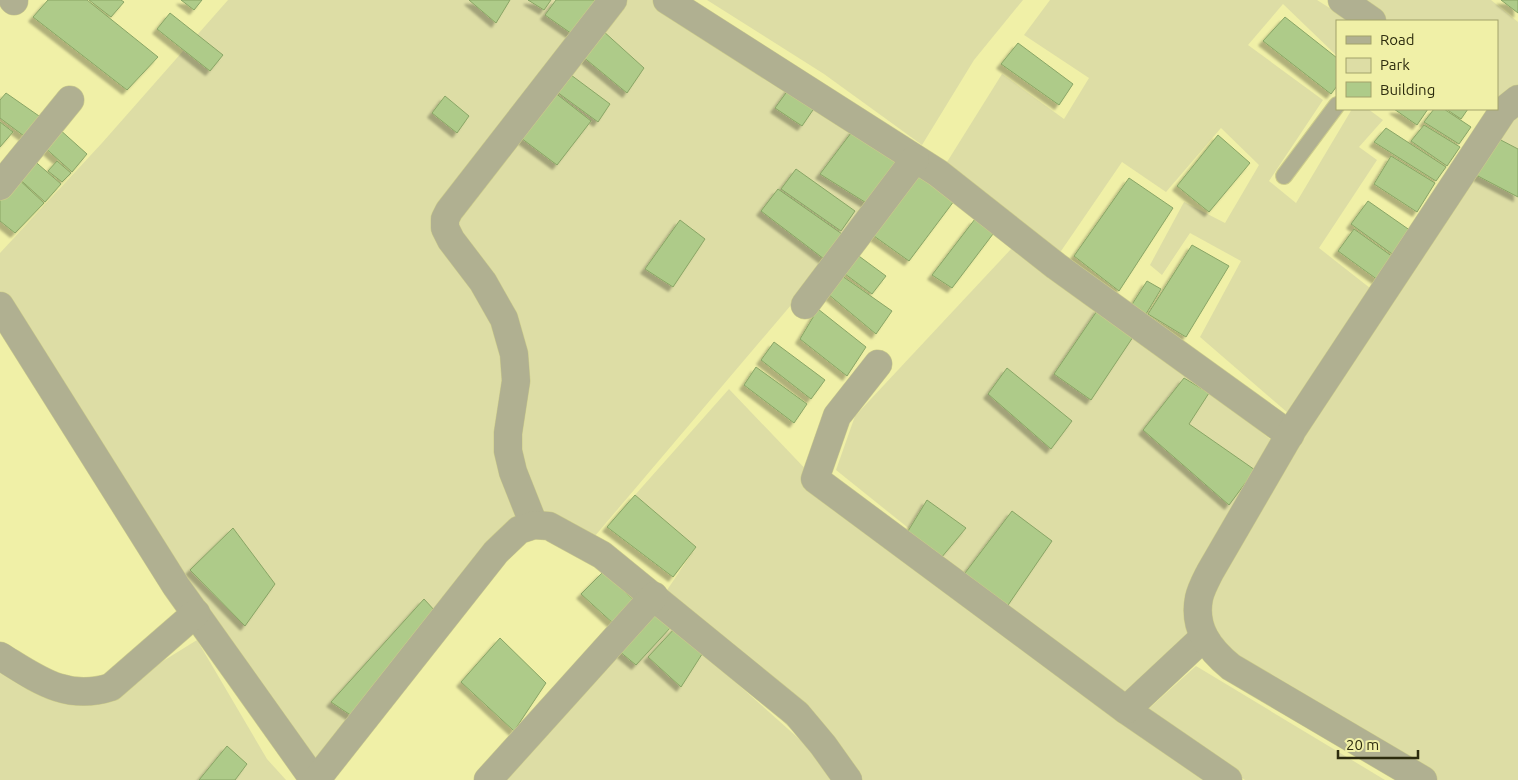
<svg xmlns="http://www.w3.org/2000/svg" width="1518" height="780" font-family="Ubuntu,sans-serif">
	<defs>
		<filter id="shadow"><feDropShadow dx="-4.5" dy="4.5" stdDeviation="1" flood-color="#0004"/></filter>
	</defs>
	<rect width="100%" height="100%" fill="#f0f0a7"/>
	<g fill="#dddda5" fill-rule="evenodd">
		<path d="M228,0H667L915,159L589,543L518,519L316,780L0,313V253L102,143ZM591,28L445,219L470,266L431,232Z"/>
		<polygon points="707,0 1023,0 974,60 922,145 824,74"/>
		<polygon points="1050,0 1317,0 1350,21 1337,21 1337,56 1283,4 1248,45 1323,100 1269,181 1296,203 1352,109 1368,109 1383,120 1359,147 1377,160 1319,248 1370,288 1288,413 1200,337 1241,261 1190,233 1162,275 1150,265 1184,202 1225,223 1259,165 1221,128 1166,192 1122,162 1059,254 947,162 1002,74 1064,119 1089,78 1024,35"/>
		<polygon points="1356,0 1491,0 1518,22 1518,85 1503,100 1497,95 1497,21 1387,21"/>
		<polygon points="1518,98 1518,780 1423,780 1231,667 1199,597"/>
		<polygon points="1012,248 1146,337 1271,440 1195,635 1125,702 836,470 855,416"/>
		<polygon points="729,389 815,479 1221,780 491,780 651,607 824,761 659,602 696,547 635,495"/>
		<polygon points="197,640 267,759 286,780 0,780 0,648 97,702"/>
		<polygon points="1196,666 1385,780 1245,780 1145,712"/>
	</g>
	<g fill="#aecb89" stroke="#89a565" filter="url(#shadow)">
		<polygon points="48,0 87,0 158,57 127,90 33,17"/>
		<polygon points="89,0 121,0 124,2 111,17"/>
		<polygon points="181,0 202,0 194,10"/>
		<polygon points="469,0 510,0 496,23"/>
		<polygon points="528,0 551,0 544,10"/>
		<polygon points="556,0 597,0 572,34 545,15"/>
		<polygon points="1501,0 1518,0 1518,13"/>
		<polygon points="170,13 223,55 210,71 157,29"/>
		<polygon points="1285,17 1337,58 1337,86 1331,94 1263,41"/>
		<polygon points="602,30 644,68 627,93 582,56"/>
		<polygon points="1018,43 1073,84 1059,105 1001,64"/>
		<polygon points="571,75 610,104 598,122 557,92"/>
		<polygon points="791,86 817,104 802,126 775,108"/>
		<polygon points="554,92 591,121 557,165 517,135"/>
		<polygon points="6,93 39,116 24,136 0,118 0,100"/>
		<polygon points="445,96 469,116 457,133 432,113"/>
		<polygon points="1394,109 1428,109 1417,125"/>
		<polygon points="1434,109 1444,109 1471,127 1459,144 1424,122"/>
		<polygon points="1446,109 1468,109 1461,119"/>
		<polygon points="0,122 13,132 0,147"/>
		<polygon points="1424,125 1460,147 1447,166 1411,141"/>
		<polygon points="58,128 87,154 72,172 42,145"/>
		<polygon points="1386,128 1446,167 1436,181 1374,142"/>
		<polygon points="854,129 899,162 868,204 820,174"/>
		<polygon points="1218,135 1250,163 1209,212 1177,186"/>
		<polygon points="1495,137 1518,149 1518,197 1476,175"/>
		<polygon points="1391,156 1435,183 1417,212 1374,184"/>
		<polygon points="31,158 61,184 45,202 15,175"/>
		<polygon points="57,161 71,173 62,182 48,171"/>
		<polygon points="796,169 855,211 841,231 781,189"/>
		<polygon points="913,170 954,201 909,261 867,231"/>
		<polygon points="15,176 44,203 15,233 0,221 0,194"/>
		<polygon points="1129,178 1173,208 1119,291 1074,256"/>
		<polygon points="778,189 842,234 824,259 761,211"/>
		<polygon points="1368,201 1411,231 1395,256 1351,224"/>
		<polygon points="975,219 993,234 952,288 932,275"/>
		<polygon points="680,220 705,239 673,287 645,269"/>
		<polygon points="1354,229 1393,257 1378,280 1338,251"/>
		<polygon points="1192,245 1229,266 1186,337 1148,314"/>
		<polygon points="852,251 886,276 872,294 837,268"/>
		<polygon points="835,271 892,311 876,334 822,289"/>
		<polygon points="1147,281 1161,289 1146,314 1131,306"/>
		<polygon points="1099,308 1135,334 1091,400 1054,374"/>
		<polygon points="818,309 866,347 847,376 800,339"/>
		<polygon points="774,342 825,380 811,399 761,360"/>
		<polygon points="756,367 807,404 794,423 744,385"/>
		<polygon points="1007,368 1072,421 1051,449 988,394"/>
		<polygon points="1184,378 1209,393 1189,424 1255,470 1229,505 1143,430"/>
		<polygon points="635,495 696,547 673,577 607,527"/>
		<polygon points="927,500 966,528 941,558 905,536"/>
		<polygon points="1012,511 1052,541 1004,611 962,577"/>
		<polygon points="233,528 275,584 245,626 190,570"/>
		<polygon points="603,572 635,601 615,625 581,594"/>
		<polygon points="424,599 436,612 352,716 331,702"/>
		<polygon points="651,607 671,627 636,665 613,646"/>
		<polygon points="677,626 704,651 681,687 648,657"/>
		<polygon points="500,638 546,683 514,731 461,682"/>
		<polygon points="227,746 247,764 235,780 199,780"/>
	</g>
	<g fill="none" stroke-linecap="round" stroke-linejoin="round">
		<defs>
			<polyline id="lane" points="1284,176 1337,105"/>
			<g id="street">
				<polyline points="13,0 14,1"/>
				<polyline points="667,0 938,173 1056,266 1290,435"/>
				<polyline points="1342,0 1372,21"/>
				<polyline points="0,186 70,100"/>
				<polyline points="805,305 915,159"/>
				<polyline points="0,306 176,586 314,780"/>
				<polyline points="878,364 837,416 815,479 1126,710 1228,780"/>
				<polyline points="534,525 513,472 508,451 508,433 516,381 514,354 504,319 483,282 451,240 445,228 445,219 449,211 613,0"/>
				<path d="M0,656C36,678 66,702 111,687L196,613"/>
				<polyline points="1126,710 1204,637"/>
				<polyline points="316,780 496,552 519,530 534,525 549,526 602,555 797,714 823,745 848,780"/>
				<polyline points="488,780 654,596"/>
				<path d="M1423,780L1231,667C1209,649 1193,628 1199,598C1201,589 1206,580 1210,572L1293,429L1503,111L1518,99"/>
			</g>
		</defs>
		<use href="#lane" stroke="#cdcd8b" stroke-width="18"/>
		<use href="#street" stroke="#cdcd8b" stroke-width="29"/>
		<use href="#lane" stroke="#b0b091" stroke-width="16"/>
		<use href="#street" stroke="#b0b091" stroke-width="28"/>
	</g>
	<rect x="1336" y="20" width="162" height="90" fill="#f0f0a7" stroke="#a2a26a"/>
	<rect x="1346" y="36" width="25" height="8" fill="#b0b091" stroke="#a2a26a"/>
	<text x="1380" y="45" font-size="15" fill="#2d2c0e">Road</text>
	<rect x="1346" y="58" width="25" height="15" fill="#dddda5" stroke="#a2a26a"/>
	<text x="1380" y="70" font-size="15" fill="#2d2c0e">Park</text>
	<rect x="1346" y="82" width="25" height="15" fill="#aecb89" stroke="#a2a26a"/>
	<text x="1380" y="95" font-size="15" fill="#2d2c0e">Building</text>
	<path d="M1338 750v8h80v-8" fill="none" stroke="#2d2c0e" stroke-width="2.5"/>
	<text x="1346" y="750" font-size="15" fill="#2d2c0e" stroke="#f0f0a7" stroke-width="4" paint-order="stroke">20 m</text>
</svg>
